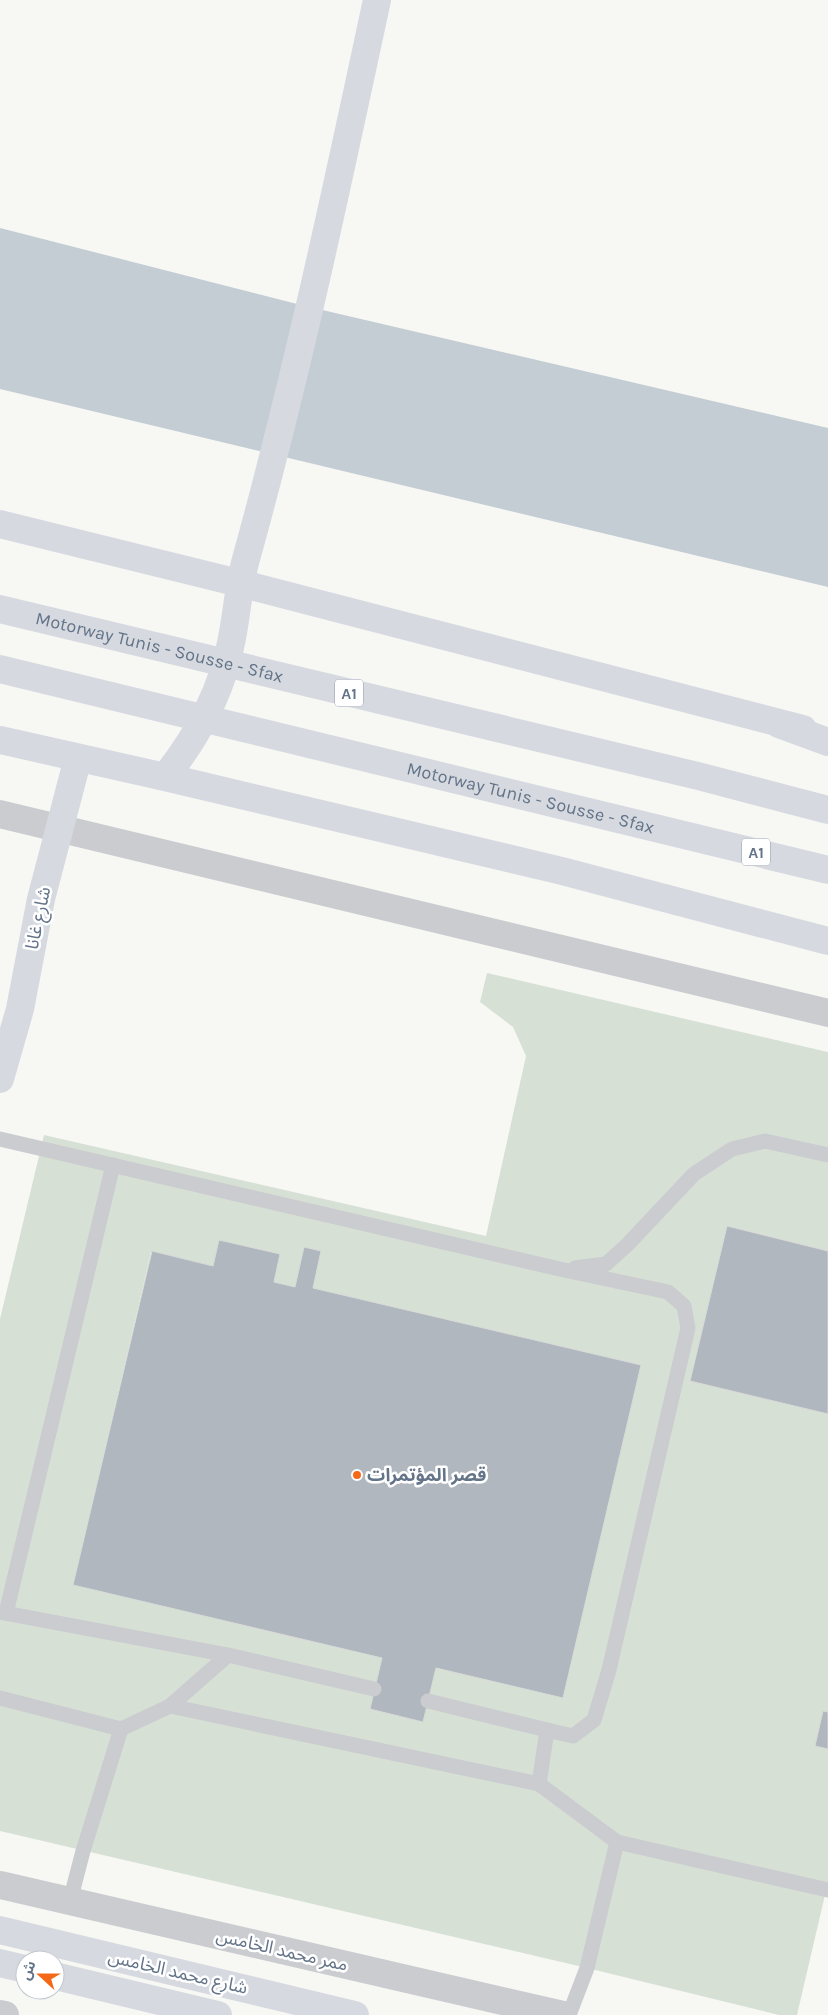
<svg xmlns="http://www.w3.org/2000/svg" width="828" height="2015" font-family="Karla,'Noto Sans Arabic',sans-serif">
	<rect width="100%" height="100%" fill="#f7f8f4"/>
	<path fill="#d7e0d5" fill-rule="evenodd" d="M487,973L828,1052V1251L727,1227L690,1380L828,1414V1882L797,2015H779L587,1968L0,1831V1319L44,1135L486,1236L526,1056L513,1027L480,1002ZM219,1240L280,1254L274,1282L295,1287L304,1247L321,1251L313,1288L641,1365L563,1698L436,1668L423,1721L370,1709L382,1658L73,1585L151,1252L213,1266Z"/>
	<polygon fill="#c5cdd4" points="0,228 301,305 828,428 828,587 0,389"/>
	<g fill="#b0b7bf" stroke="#d9d9d7">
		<polygon points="727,1226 828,1251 828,1414 690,1381"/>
		<polygon points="219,1240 280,1254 274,1282 295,1287 304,1247 321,1251 313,1288 641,1365 563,1698 436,1668 423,1722 370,1709 382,1658 73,1585 152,1251 213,1266"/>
		<polygon points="823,1711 828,1712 828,1749 815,1746"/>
	</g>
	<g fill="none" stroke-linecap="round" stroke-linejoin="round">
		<g stroke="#caccd0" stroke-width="15">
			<polyline points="0,1139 564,1270 668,1292 684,1306 688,1328 609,1670 594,1720 573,1736 547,1730"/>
			<polyline points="575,1268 606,1264 627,1245 694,1174 732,1149 765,1141 828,1155"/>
			<polyline points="0,1612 228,1655 374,1689"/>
			<polyline points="6,1613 113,1165"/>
			<polyline points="0,1698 121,1729 170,1706 228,1655"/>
			<polyline points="428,1701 547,1730 539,1784"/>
			<polyline points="170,1706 539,1784 617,1842 828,1890"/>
			<polyline points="70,1901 83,1851 121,1729"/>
			<polyline points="569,2015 587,1968 617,1842"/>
		</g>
		<g stroke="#caccd0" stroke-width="28">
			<polyline points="0,814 828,1013"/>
			<polyline points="0,1885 563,2015"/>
			<polyline points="0,2014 5,2015"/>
		</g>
		<g stroke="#d6dae0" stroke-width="28">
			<polyline points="0,524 239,583 803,729"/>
			<polyline points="0,740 165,777 562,871 828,941"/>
			<path d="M165,777C197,737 221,694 231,643C237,615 238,587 246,559C297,375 337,187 377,0"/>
			<polyline points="0,1079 20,1009 41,899 78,758"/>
		</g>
		<g stroke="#d6dae0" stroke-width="28">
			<polyline points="0,1930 355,2015"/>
			<polyline points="0,1963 25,1969"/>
			<polyline points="55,1976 218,2015"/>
		</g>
		<g stroke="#d6dae0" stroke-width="28">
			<path id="s1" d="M0,609L698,776L828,810"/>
			<path id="s2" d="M0,669L828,870"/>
			<polyline points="779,724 828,742"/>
		</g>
	</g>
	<circle fill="#f56817" stroke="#fff" stroke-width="2" cx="357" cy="1475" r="5"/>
	<g text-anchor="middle" stroke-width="5" stroke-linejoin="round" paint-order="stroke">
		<g fill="#fff" stroke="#929dac" stroke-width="1">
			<rect x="335" y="679.5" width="28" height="27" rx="4"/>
			<rect x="742" y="838.5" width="28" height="27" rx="4"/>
		</g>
		<g font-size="16" font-weight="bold" fill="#637388">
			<text x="349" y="699">A1</text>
			<text x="756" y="858">A1</text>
		</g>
		<g font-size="18" fill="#637388" stroke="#fff">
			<text dy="6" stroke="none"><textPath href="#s1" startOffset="164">Motorway Tunis - Sousse - Sfax</textPath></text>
			<text dy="6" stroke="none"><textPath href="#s2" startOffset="546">Motorway Tunis - Sousse - Sfax</textPath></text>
			<text transform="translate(38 918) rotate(-78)" y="6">شارع غانا</text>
			<text transform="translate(282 1950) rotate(13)" y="6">ممر محمد الخامس</text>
			<text transform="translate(178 1972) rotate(13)" y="6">شارع محمد الخامس</text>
		</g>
		<g font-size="18" font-weight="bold" fill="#637388" stroke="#fff" text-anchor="start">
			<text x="367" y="1481">قصر المؤتمرات</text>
		</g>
	</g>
	<g transform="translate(40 1975) rotate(291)"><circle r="24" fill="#ffffff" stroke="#c1c7cf"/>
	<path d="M0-4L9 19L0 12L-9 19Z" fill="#f56817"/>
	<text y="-8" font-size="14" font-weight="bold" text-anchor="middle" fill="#637388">ش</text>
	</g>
</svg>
